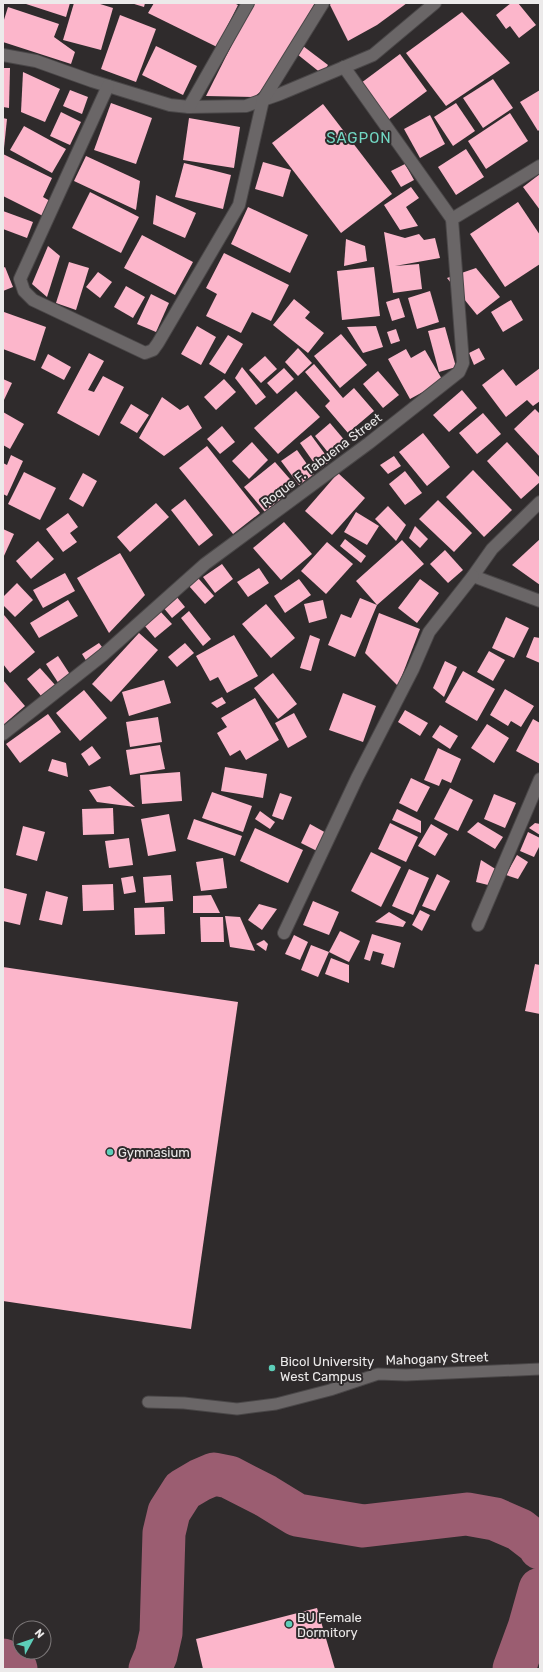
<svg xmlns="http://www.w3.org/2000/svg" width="543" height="1672" font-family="Rubik,sans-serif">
	<rect width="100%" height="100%" fill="#2f2b2c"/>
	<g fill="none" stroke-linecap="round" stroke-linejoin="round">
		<polyline stroke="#b38795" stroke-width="7" points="538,1544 540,1542"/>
		<g stroke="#9b5d71" stroke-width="43">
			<polyline points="3,1660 16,1669"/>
			<polyline points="150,1669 156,1655 161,1633 164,1533 169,1512 183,1490 200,1480 214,1474 229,1477 266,1496 297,1515 363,1526 467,1514 495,1519 520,1530 538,1544 540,1548"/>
			<polyline points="514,1669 529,1628 540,1589"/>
		</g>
	</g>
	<g fill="#fcb6cb">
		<polygon points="23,3 70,3 66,17"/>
		<polygon points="74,3 97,3 113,8 101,50 63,40"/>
		<polygon points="131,3 145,3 144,7"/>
		<polygon points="154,3 234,3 238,5 217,47 148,13"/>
		<polygon points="253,3 315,3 286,54 260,92 254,97 206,96"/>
		<polygon points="331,3 407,3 377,25 348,41 330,5"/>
		<polygon points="511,3 518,3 536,25 519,38 510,26 506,29 496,15"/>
		<polygon points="8,7 59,24 54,37 75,52 71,64 3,42 3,23"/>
		<polygon points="462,12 510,63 446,106 406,53"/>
		<polygon points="120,15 156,29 136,82 101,69"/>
		<polygon points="156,46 197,66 183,95 142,75"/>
		<polygon points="303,46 328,65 322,74 297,54"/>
		<polygon points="400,54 427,91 388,120 361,83"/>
		<polygon points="3,68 10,68 9,108 3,107"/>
		<polygon points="23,72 60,89 45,122 21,112"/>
		<polygon points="493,79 513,108 483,128 463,98"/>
		<polygon points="70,90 88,97 82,114 63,106"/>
		<polygon points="540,90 540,129 538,131 520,102"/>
		<polygon points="111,103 152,118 136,164 94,150"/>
		<polygon points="456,103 475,131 453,146 434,117"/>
		<polygon points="323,104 392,194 341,233 272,143"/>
		<polygon points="61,112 81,122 70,145 50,136"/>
		<polygon points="510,113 528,141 486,169 468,141"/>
		<polygon points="430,115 445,144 420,158 404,129"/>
		<polygon points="3,118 7,119 4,148 3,148"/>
		<polygon points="189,118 240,127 234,168 183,160"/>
		<polygon points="24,126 66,149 52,173 10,150"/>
		<polygon points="466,149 484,177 456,195 438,167"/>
		<polygon points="3,154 52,178 43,197 50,201 43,216 3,196"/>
		<polygon points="86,156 140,181 136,210 74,181"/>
		<polygon points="263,162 291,170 283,197 255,189"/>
		<polygon points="184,163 231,175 223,209 175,197"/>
		<polygon points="405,164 414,180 401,187 391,171"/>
		<polygon points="540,174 540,210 523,187"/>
		<polygon points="411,187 419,198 406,207 418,226 400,230 384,205"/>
		<polygon points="90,192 139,217 121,253 72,228"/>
		<polygon points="156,195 196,213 185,238 153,224"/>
		<polygon points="518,202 540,235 540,264 505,287 470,234"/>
		<polygon points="248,207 308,235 290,273 231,244"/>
		<polygon points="3,211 33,222 27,238 3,229"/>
		<polygon points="384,232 405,238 419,234 424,240 435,238 440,258 395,266 419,264 422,289 393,293"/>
		<polygon points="142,235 193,262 175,295 124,268"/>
		<polygon points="346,239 365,246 367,261 344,266"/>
		<polygon points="48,246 60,256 47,297 32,284"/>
		<polygon points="224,253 289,285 271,321 252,312 241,333 206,316 217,294 206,288"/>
		<polygon points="69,262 89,268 76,310 56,303"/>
		<polygon points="5,267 13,287 3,291 3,268"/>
		<polygon points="374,267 380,316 342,320 337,271"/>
		<polygon points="476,268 500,297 477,315 447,278"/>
		<polygon points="98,272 112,282 100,298 86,287"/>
		<polygon points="126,286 145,297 133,318 114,307"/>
		<polygon points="430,291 439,322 417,329 408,298"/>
		<polygon points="151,294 169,303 156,332 137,324"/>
		<polygon points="399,298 405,317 392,321 386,302"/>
		<polygon points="294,299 310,312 305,318 324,333 308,353 273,325"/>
		<polygon points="511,300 523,320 503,332 491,312"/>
		<polygon points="4,312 46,327 35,361 3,349"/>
		<polygon points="197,326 216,337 201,365 181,354"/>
		<polygon points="376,326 383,347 363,353 347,327"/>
		<polygon points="445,327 456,367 439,372 428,331"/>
		<polygon points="396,329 400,341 391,344 387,332"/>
		<polygon points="341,334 367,365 340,388 314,356"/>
		<polygon points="228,335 243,344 225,374 209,364"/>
		<polygon points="298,348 312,363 298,376 285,362"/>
		<polygon points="479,348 485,359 474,365 469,353"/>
		<polygon points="406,349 411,358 425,350 443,381 410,399 388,359"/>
		<polygon points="89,353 104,361 88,390 94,392 103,376 124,387 99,436 57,413"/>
		<polygon points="48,354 71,367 64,380 41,368"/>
		<polygon points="265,356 277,369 261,383 249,370"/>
		<polygon points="314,364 343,398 354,388 374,411 348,433 325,406 330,401 305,372"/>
		<polygon points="242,367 266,397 256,405 235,378"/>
		<polygon points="284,368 294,379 277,394 267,383"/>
		<polygon points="540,368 540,401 533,406 527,400 506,417 482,385 503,369 516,386"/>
		<polygon points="378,371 399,395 383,408 363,384"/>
		<polygon points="3,379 12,383 3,402"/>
		<polygon points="224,379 236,392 216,410 204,397"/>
		<polygon points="462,390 477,408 449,432 433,415"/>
		<polygon points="296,391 320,417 278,454 254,428"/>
		<polygon points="162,397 180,410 188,405 202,428 164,456 139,438"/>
		<polygon points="131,404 149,415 137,433 120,423"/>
		<polygon points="535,409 540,414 540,457 514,429"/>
		<polygon points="3,412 24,424 10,449 3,445"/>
		<polygon points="483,413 501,434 477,454 459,433"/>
		<polygon points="330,423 346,442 330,455 315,436"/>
		<polygon points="222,426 235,442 220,454 207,439"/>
		<polygon points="423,433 450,467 427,486 399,452"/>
		<polygon points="311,435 330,461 319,470 300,443"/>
		<polygon points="252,442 268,460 249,479 232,461"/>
		<polygon points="507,442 540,478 540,482 521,499 487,461"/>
		<polygon points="207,446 260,513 233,534 179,468"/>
		<polygon points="297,450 314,474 299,485 281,461"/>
		<polygon points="11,455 23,461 7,496 3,494 3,463 7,465"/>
		<polygon points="394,456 401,466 388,474 380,465"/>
		<polygon points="275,462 296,486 265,512 244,487"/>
		<polygon points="473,470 512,510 484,537 446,497"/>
		<polygon points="405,471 422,493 405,505 389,484"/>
		<polygon points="24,472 56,488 40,520 8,504"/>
		<polygon points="83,473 97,481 83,507 69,499"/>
		<polygon points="338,473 365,498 332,535 305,511"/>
		<polygon points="185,499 213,535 199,546 171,510"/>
		<polygon points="438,500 472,533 454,552 419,519"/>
		<polygon points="156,503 169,517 130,552 117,537"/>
		<polygon points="388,506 406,525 396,541 375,519"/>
		<polygon points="356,512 379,526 367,545 344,532"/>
		<polygon points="68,513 78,527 70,533 77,542 63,552 46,529"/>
		<polygon points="284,522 312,554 281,580 253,548"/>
		<polygon points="415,526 428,539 420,548 409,538"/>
		<polygon points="3,529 14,534 3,558"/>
		<polygon points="345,539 366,556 361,563 340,546"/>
		<polygon points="540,539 540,585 512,565"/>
		<polygon points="402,540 424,564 377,605 355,657 328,645 341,614 351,618 360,598 377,605 356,581"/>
		<polygon points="38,541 54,559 31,579 16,561"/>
		<polygon points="327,542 353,564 326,594 301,571"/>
		<polygon points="445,550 463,570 448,583 430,564"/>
		<polygon points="120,553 145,595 109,633 77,578"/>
		<polygon points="222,564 233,579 215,593 203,577"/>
		<polygon points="259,568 269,583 248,597 237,582"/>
		<polygon points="65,573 75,591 43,608 33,590"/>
		<polygon points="198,578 214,596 205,604 189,586"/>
		<polygon points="299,579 311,595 285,613 274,596"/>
		<polygon points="420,579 439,593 417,623 398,608"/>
		<polygon points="17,583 33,600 15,617 3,605 3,597"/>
		<polygon points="176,596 185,607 172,618 163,607"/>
		<polygon points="68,600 78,616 39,638 30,623"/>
		<polygon points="323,600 327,618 309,623 304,604"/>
		<polygon points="266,604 295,638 271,658 242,624"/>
		<polygon points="160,611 172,624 155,638 144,625"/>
		<polygon points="189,611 211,639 203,646 181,618"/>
		<polygon points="379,613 420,629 398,686 365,653"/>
		<polygon points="4,615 35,652 10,673 3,664 3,617"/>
		<polygon points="506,617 529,628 514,658 492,648"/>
		<polygon points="139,633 158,650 111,702 92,684"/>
		<polygon points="234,635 258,676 227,693 218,677 210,681 196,656"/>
		<polygon points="310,635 320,639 311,671 300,668"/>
		<polygon points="534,637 540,638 540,663 526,657"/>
		<polygon points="99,643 105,651 87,662 82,654"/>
		<polygon points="185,643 194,653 177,667 168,657"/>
		<polygon points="489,651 505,660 493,681 477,672"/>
		<polygon points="58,656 71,676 59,684 46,664"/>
		<polygon points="445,661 457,667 444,697 433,688"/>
		<polygon points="40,668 56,686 42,697 27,679"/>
		<polygon points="463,671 495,689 477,721 445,702"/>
		<polygon points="273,673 297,704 278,719 254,688"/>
		<polygon points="3,680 25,706 3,725"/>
		<polygon points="164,680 171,703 129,716 122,692"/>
		<polygon points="505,689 534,706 521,727 511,721 508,726 490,715"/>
		<polygon points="84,690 107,718 80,741 56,713"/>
		<polygon points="343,693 376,706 363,742 329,730"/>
		<polygon points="222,697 226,703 217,708 211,703"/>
		<polygon points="255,698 279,740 246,760 240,750 230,756 217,733 227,727 221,718"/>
		<polygon points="405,710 428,723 420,736 398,722"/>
		<polygon points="294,713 307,737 288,748 275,723"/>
		<polygon points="48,714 61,732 20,763 6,744"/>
		<polygon points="158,717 162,742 130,747 126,722"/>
		<polygon points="533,719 540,723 540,764 516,751"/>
		<polygon points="487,724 509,738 494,763 471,748"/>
		<polygon points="440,725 458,736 450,749 432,737"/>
		<polygon points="160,745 165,769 130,775 126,750"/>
		<polygon points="92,746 101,758 89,766 81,754"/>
		<polygon points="438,748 461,759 451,783 442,779 439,786 424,780"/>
		<polygon points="52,759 66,763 68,777 48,771"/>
		<polygon points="225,767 267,774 263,798 221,791"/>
		<polygon points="180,772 182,801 142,804 140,775"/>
		<polygon points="411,778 430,787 417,812 399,803"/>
		<polygon points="110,786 135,807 97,802 89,790"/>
		<polygon points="450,788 473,800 458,831 434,819"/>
		<polygon points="212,792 252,806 243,832 202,818"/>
		<polygon points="280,793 292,797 283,820 272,816"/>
		<polygon points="494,794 516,803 505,828 484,819"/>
		<polygon points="113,808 114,834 83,835 82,809"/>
		<polygon points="397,809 421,821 421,833 392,820"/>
		<polygon points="260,811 275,822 270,829 255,819"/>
		<polygon points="169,814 176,851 148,856 141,819"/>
		<polygon points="194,819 242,836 235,856 187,839"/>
		<polygon points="478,822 503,837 495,849 467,832"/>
		<polygon points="390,823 418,837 406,862 378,849"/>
		<polygon points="535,823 540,824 540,835 529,828"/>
		<polygon points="310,824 328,834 319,852 301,843"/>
		<polygon points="431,824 448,834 435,856 418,846"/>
		<polygon points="23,826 45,832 37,861 16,855"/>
		<polygon points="255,828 303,850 288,883 240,861"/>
		<polygon points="528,832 540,838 540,845 534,857 520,851"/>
		<polygon points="129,838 133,865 109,868 105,841"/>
		<polygon points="371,852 401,867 381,907 351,891"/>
		<polygon points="517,855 528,862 518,879 506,875"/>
		<polygon points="223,858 227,888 201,891 196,862"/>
		<polygon points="481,860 497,870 488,885 476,882"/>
		<polygon points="409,869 429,878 413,915 392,906"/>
		<polygon points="437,874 450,881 435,911 422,906"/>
		<polygon points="171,875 173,901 145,903 143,877"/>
		<polygon points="133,876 136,892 124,894 121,878"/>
		<polygon points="113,884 114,910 83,911 82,885"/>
		<polygon points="4,888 27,894 20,925 3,921"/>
		<polygon points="46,891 68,897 62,925 39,920"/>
		<polygon points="211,895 220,913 193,913 193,896"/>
		<polygon points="313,901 339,912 329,935 303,925"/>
		<polygon points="259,904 277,909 262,930 248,920"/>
		<polygon points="164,907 165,934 135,935 134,908"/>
		<polygon points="420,910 430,915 422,931 412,925"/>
		<polygon points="389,912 406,922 403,927 375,922"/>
		<polygon points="225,916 240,917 255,951 230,947"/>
		<polygon points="200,917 223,917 224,942 201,942"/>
		<polygon points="340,931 360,941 349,962 329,952"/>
		<polygon points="372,934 401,943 394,968 381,964 384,954 373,951 370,961 364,959"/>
		<polygon points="294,935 308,942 300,960 285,954"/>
		<polygon points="264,940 268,944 266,951 256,944"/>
		<polygon points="311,945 329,952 318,977 301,970"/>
		<polygon points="331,958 349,965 349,983 325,974"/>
		<polygon points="535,964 540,965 540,1014 525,1011"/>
		<polygon points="3,967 238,1002 191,1329 3,1301"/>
		<polygon points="317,1608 335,1669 203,1669 196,1639"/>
	</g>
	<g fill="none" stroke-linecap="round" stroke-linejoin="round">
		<defs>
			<polyline id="service" points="148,1402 184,1403 237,1409 276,1404 330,1390 378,1374 406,1375 540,1369"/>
			<g id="minor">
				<polyline points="3,55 36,61 92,81 170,105 189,107 246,106 280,94 373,55 435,3"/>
				<polyline points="344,67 452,219"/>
				<polyline points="108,86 20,279 24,291 33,300 145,353 153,350 158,343 239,205 263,100 323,3"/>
				<polyline points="189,107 248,3"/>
				<polyline points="540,502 492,549 473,576 540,601"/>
				<polyline points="3,734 103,655 205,564 369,443 459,372 463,363 452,219 540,166"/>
				<polyline points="478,925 540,779"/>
				<polyline points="284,933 357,778 413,669 429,632 473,576"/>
			</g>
		</defs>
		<use href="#service" stroke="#4a4748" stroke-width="13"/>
		<use href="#minor" stroke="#4a4748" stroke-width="14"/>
		<use href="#service" stroke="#6a6667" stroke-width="11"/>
		<use href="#minor" stroke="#6a6667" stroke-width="12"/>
	</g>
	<g fill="#5dceb9" stroke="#2f2b2c" stroke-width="1.5">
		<circle cx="110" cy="1152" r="4"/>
		<circle cx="272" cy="1368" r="4"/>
		<circle cx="289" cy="1624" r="4"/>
	</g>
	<g text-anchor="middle" stroke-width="4" stroke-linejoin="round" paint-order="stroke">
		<g font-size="13" fill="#eceaea" stroke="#2f2b2c">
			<text transform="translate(321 460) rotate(-37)" y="5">Roque F. Tabuena Street</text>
			<text transform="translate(437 1358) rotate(-2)" y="5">Mahogany Street</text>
		</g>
		<g font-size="13" fill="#eceaea" stroke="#2f2b2c" text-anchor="start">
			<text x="118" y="1157">Gymnasium</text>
			<text x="280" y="1366">Bicol University<tspan x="280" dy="15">West Campus</tspan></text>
			<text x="297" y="1622">BU Female<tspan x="297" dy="15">Dormitory</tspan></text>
		</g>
		<g font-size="15" letter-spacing="1" fill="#71d6c2" stroke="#2f2b2c">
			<text x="359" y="143">SAGPON</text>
		</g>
	</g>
	<rect width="543" height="1672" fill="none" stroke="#eceaea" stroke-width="8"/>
	<g transform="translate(32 1640) rotate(50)"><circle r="19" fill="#2f2b2c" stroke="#7b7778"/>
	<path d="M0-3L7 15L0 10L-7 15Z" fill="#5dceb9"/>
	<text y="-6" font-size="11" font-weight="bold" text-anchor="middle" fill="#eceaea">N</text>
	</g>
</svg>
